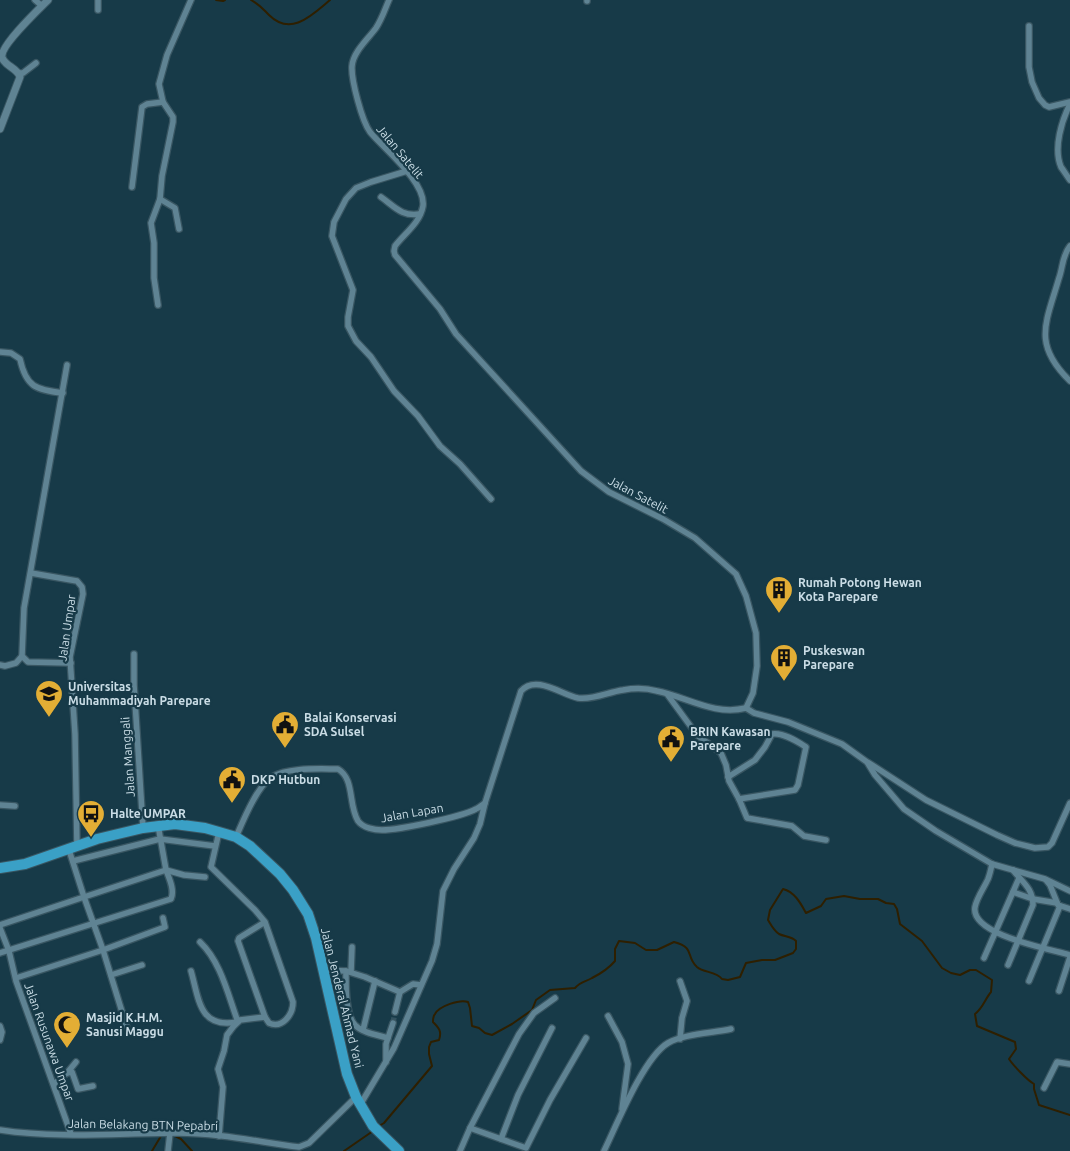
<svg xmlns="http://www.w3.org/2000/svg" width="1070" height="1151" font-family="Ubuntu,sans-serif">
	<rect width="100%" height="100%" fill="#173a48"/>
	<g fill="none" stroke-linecap="round" stroke-linejoin="round">
		<g stroke="#2e1f00" stroke-width="2">
			<polyline points="216,0 223,1 225,0"/>
			<path d="M251,0C260,5 262,8 269,15C291,37 312,15 330,0"/>
			<path d="M379,1126L384,1123L432,1066L429,1054V1047L431,1042L439,1040C442,1031 439,1028 433,1022C433,1018 433,1016 435,1014C439,1006 460,999 468,1002L470,1008L472,1026L479,1028L485,1033L492,1035L512,1024L532,1010L536,1000L550,990L575,988C580,982 585,982 592,978C600,974 609,968 615,961V949L619,941L635,943L646,950H657L674,942C696,948 685,956 697,967C704,973 716,971 722,979L728,980L740,977L746,963L762,960H775L793,953L796,949V941C791,936 785,937 779,934C774,931 771,925 768,920L770,910L783,889C795,892 801,904 806,913L821,906L826,899L844,896L860,899H878L886,903L894,904L897,909L900,924L922,941L942,968L951,973L960,975L970,970H976L992,980L991,992C985,999 983,1008 975,1014L977,1026L1015,1042L1016,1049L1009,1059C1013,1065 1027,1080 1034,1084V1089L1039,1105L1070,1115"/>
			<polyline points="173,1135 181,1139 192,1151"/>
			<polyline points="152,1151 161,1136"/>
			<polyline points="344,1151 373,1131"/>
		</g>
		<polyline stroke="#325260" stroke-width="5.5" stroke-dasharray="5.5 3" stroke-linecap="butt" points="393,1023 395,1012"/>
		<defs>
			<g id="minor">
				<polyline points="35,0 42,6"/>
				<polyline points="98,0 98,10"/>
				<polyline points="587,1 587,0"/>
				<polyline points="1029,26 1029,67 1032,82 1039,98 1045,105 1049,107 1070,102"/>
				<polyline points="19,73 23,73 36,63"/>
				<path d="M1070,104C1062,120 1053,148 1061,167C1064,171 1067,176 1070,180"/>
				<polyline points="407,171 371,182 356,188 346,199 334,222 332,236 353,290 348,317 348,326 356,341 371,357 394,391 418,416 440,446 460,464 491,499"/>
				<polyline points="132,187 142,107 147,104 163,102"/>
				<path d="M381,197C395,207 402,217 420,214"/>
				<polyline points="160,199 175,208 179,229"/>
				<path d="M1070,246C1062,256 1063,267 1059,278C1046,323 1032,344 1070,381"/>
				<polyline points="158,305 154,278 154,243 151,223 160,199 162,176 173,122 173,117 163,102 159,84 167,55 191,0"/>
				<path d="M0,352L11,353L20,359C26,387 36,390 63,393"/>
				<polyline points="67,365 24,608 22,656 28,662 71,663"/>
				<polyline points="31,573 77,581 82,587 83,594 70,657 75,734 77,846"/>
				<polyline points="134,654 134,685 143,828"/>
				<polyline points="0,665 5,666 16,663 22,656"/>
				<polyline points="667,694 697,735 721,753 726,765 729,781 739,799 747,818 792,826 804,836 826,840"/>
				<polyline points="746,708 754,713 788,722 842,744 867,762 875,775 904,809 936,831 992,864 1045,879 1070,891"/>
				<polyline points="869,763 926,800 997,835 1015,843 1035,848 1048,847 1052,843 1070,803"/>
				<path d="M728,777L755,760L765,747L772,734C783,732 798,742 806,747L798,785L795,790L739,799"/>
				<polyline points="0,805 15,806"/>
				<path d="M219,832L211,867L255,910L265,922L293,1002C293,1015 282,1029 269,1023L265,1017L238,941L239,938L265,922"/>
				<path d="M236,837C243,821 257,786 272,777C288,767 319,769 338,769C355,779 348,805 358,821C363,828 375,830 382,830C399,830 461,817 476,809C479,808 482,805 485,803"/>
				<polyline points="73,861 160,839 215,846"/>
				<path d="M992,864C991,869 990,874 988,879C984,888 977,897 975,907C970,935 1050,949 1070,955"/>
				<polyline points="166,870 184,875 205,877"/>
				<polyline points="1046,880 1050,885 1058,905 1070,909"/>
				<polyline points="1013,892 1033,899 1057,903"/>
				<polyline points="0,925 84,897 69,850"/>
				<polyline points="0,928 9,951 16,981 71,1134"/>
				<path d="M200,942C221,962 228,995 238,1022"/>
				<path d="M0,953L171,899C175,890 169,878 166,870"/>
				<polyline points="984,958 1019,878"/>
				<path d="M1008,965L1033,905C1033,888 1022,882 1013,870"/>
				<path d="M323,970L346,971C346,985 345,1015 355,1025C362,1033 378,1035 388,1038"/>
				<path d="M191,971C199,999 199,1029 237,1022"/>
				<polyline points="346,971 365,977 400,992"/>
				<polyline points="351,972 352,947"/>
				<polyline points="111,975 142,965"/>
				<polyline points="16,978 103,950 84,897 166,870 158,825"/>
				<polyline points="680,981 687,1001 682,1018 680,1039"/>
				<polyline points="1029,981 1060,906"/>
				<polyline points="1059,991 1070,957"/>
				<polyline points="395,1012 400,992 413,984 421,985"/>
				<polyline points="608,1016 622,1042 628,1064 622,1109"/>
				<polyline points="0,1026 2,1032 0,1040"/>
				<polyline points="127,1028 103,950 165,927 163,918"/>
				<polyline points="363,1030 375,981"/>
				<polyline points="386,1062 386,1044 393,1023"/>
				<polyline points="67,1073 72,1072 78,1089 93,1086"/>
				<polyline points="54,1084 67,1073 76,1062"/>
				<polyline points="1044,1088 1057,1062 1070,1064"/>
				<path d="M360,1105L394,1048L432,961L437,944L443,891L454,869L474,838L480,824L485,803L521,691C536,674 562,695 578,698C594,700 608,692 623,690C634,688 646,688 657,691C687,697 714,716 746,708L753,693L757,666L756,633L746,596L736,574L695,538L663,519L609,492L581,471L456,334L440,309L395,255L394,251L395,246C405,233 420,223 423,206C426,182 384,149 370,132C362,121 351,80 352,66C353,52 368,39 376,28C382,19 385,9 389,0"/>
				<polyline points="470,1128 526,1148 550,1100 586,1038"/>
				<path d="M0,1130C59,1139 119,1133 178,1133C219,1133 259,1142 299,1147L309,1143L356,1097"/>
				<polyline points="219,1136 223,1087 218,1069 224,1051 227,1035 233,1027 240,1020 265,1017"/>
				<polyline points="501,1139 518,1095 552,1028"/>
				<polyline points="168,1151 170,1133"/>
				<polyline points="460,1151 470,1128 519,1034 534,1013 555,998"/>
				<path d="M604,1151C617,1124 644,1057 668,1043C683,1034 713,1033 731,1029"/>
			</g>
			<path id="tertiary" d="M0,129L20,77C18,68 4,66 2,57C0,46 39,9 48,0"/>
			<polyline id="trunk" points="0,868 25,864 97,839 143,828 175,824 205,828 219,832 236,837 250,846 280,874 293,890 308,914 316,938 347,1074 356,1097 373,1126 399,1151"/>
		</defs>
		<use href="#minor" stroke="#395662" stroke-width="8"/>
		<use href="#tertiary" stroke="#395662" stroke-width="9"/>
		<use href="#trunk" stroke="#395662" stroke-width="12"/>
		<use href="#minor" stroke="#5f8393" stroke-width="5.5"/>
		<use href="#tertiary" stroke="#5f8393" stroke-width="7"/>
		<use href="#trunk" stroke="#3aa0c6" stroke-width="10"/>
	</g>
	<defs>
		<symbol id="building-pin" viewBox="-11 -11 22 30"><path d="M0 17L-7.5 6A9.5 9.5 0 1 1 7.5 6Z" fill="#e3ae35" stroke="#173a48"/><path d="M-4-6H4V6H1V3H-1V6H-4ZM-2.5-4.3h1.7v1.8h-1.7ZM.8-4.3h1.7v1.8H.8ZM-2.5-1h1.7V.8h-1.7ZM.8-1h1.7V.8H.8Z" fill="#111"/></symbol>
		<symbol id="university-pin" viewBox="-11 -11 22 30"><path d="M0 17L-7.5 6A9.5 9.5 0 1 1 7.5 6Z" fill="#e3ae35" stroke="#173a48"/><path d="M0-5L7-2L0 1L-7-2ZM-4 1L0 2.5L4 1V4Q0 6-4 4Z" fill="#111"/></symbol>
		<symbol id="civic-pin" viewBox="-11 -11 22 30"><path d="M0 17L-7.5 6A9.5 9.5 0 1 1 7.5 6Z" fill="#e3ae35" stroke="#173a48"/><path d="M-.6-6.5H3V-4.5H.6V-3L4-1V1h2V6H-6V1h2V-1L-.6-3ZM-1.2 2.5V6h2.4V2.5Z" fill="#111"/></symbol>
		<symbol id="bus-pin" viewBox="-11 -11 22 30"><path d="M0 17L-7.5 6A9.5 9.5 0 1 1 7.5 6Z" fill="#e3ae35" stroke="#173a48"/><path d="M-5-6H5V4H4V6H2V4H-2V6H-4V4H-5ZM-3.5-4V0h7V-4ZM-3.5 1.2v1.5H-2V1.2ZM2 1.2v1.5H3.5V1.2Z" fill="#111"/></symbol>
		<symbol id="mosque-pin" viewBox="-11 -11 22 30"><path d="M0 17L-7.5 6A9.5 9.5 0 1 1 7.5 6Z" fill="#e3ae35" stroke="#173a48"/><path d="M3.5-4.9A6 6 0 1 0 3.5 4.9A5 5 0 1 1 3.5-4.9Z" fill="#111"/></symbol>
	</defs>
	<g fill-rule="evenodd">
		<use href="#building-pin" x="763" y="574" width="32" height="43"/>
		<use href="#building-pin" x="768" y="642" width="32" height="43"/>
		<use href="#university-pin" x="33" y="678" width="32" height="43"/>
		<use href="#civic-pin" x="269" y="709" width="32" height="43"/>
		<use href="#civic-pin" x="655" y="723" width="32" height="43"/>
		<use href="#civic-pin" x="216" y="764" width="32" height="43"/>
		<use href="#bus-pin" x="75" y="798" width="32" height="43"/>
		<use href="#mosque-pin" x="51" y="1009" width="32" height="43"/>
	</g>
	<g text-anchor="middle" stroke-width="4.5" stroke-linejoin="round" paint-order="stroke">
		<g font-size="12" fill="#cadde6" stroke="#173a48">
			<text transform="translate(400 152) rotate(50)" y="4">Jalan Satelit</text>
			<text transform="translate(638 495) rotate(28)" y="4">Jalan Satelit</text>
			<text transform="translate(67 628) rotate(-82)" y="4">Jalan Umpar</text>
			<text transform="translate(128 757) rotate(-94)" y="4">Jalan Manggali</text>
			<text transform="translate(412 813) rotate(-10)" y="4">Jalan Lapan</text>
			<text transform="translate(342 998) rotate(76)" y="4">Jalan Jenderal Ahmad Yani</text>
			<text transform="translate(49 1042) rotate(70)" y="4">Jalan Rusunawa Umpar</text>
			<text transform="translate(143 1125) rotate(1)" y="4">Jalan Belakang BTN Pepabri</text>
		</g>
		<g font-size="12" font-weight="bold" fill="#cadde6" stroke="#173a48" text-anchor="start">
			<text x="798" y="587">Rumah Potong Hewan<tspan x="798" dy="14">Kota Parepare</tspan></text>
			<text x="803" y="655">Puskeswan<tspan x="803" dy="14">Parepare</tspan></text>
			<text x="68" y="691">Universitas<tspan x="68" dy="14">Muhammadiyah Parepare</tspan></text>
			<text x="304" y="722">Balai Konservasi<tspan x="304" dy="14">SDA Sulsel</tspan></text>
			<text x="690" y="736">BRIN Kawasan<tspan x="690" dy="14">Parepare</tspan></text>
			<text x="251" y="784">DKP Hutbun</text>
			<text x="110" y="818">Halte UMPAR</text>
			<text x="86" y="1022">Masjid K.H.M.<tspan x="86" dy="14">Sanusi Maggu</tspan></text>
		</g>
	</g>
</svg>
